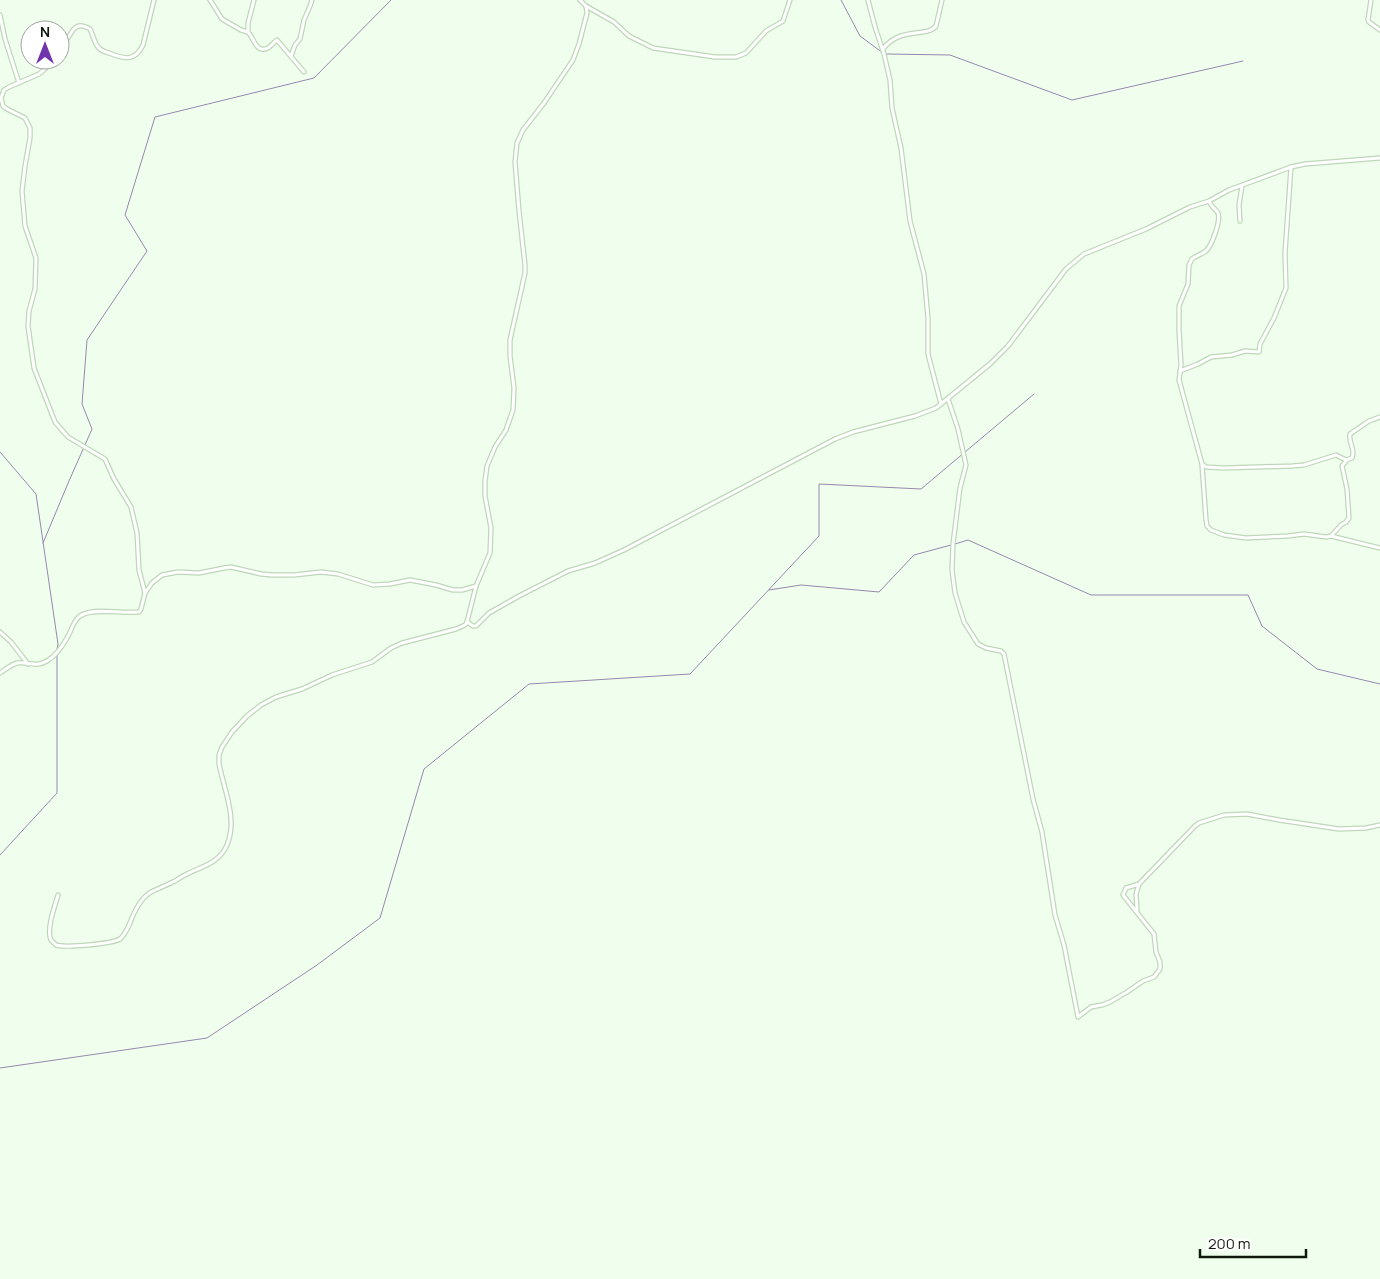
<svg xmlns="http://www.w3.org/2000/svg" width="1380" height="1279" font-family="Manrope,sans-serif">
	<rect width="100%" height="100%" fill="#f0ffed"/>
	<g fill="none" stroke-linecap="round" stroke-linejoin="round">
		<g stroke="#9787b0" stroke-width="1">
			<polyline points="841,0 860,36 883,53"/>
			<polyline points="886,54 950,55 1072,100 1243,61"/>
			<polyline points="0,452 36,494 58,644 57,649"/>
			<polyline points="43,543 69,481 92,429 82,404 87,340 147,251 125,215 155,117 314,78 391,0"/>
			<polyline points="955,544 968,540 1091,595 1248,595 1262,626 1317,669 1380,684"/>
			<polyline points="769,590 801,585 879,592 914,555 951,545"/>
			<polyline points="0,855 57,793 57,653"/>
			<polyline points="0,1068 207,1038 317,965 380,918 424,769 529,684 690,674 819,536 819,484 921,489 1034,394"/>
		</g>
		<defs>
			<g id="minor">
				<path d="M210,0L222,19L241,30L248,32C254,38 256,54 268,48C271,46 274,42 277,40L304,72"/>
				<polyline points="868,0 875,27 884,54 890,80 892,108 901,148 910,221 924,274 928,318 928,354 941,404"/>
				<polyline points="1371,0 1368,20 1369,22 1380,30"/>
				<polyline points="586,6 614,22 629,36 653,48 715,57 736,57 746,53 766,31 783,21 790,0"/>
				<polyline points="0,15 5,39 19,83"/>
				<polyline points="248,32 248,23 254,0"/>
				<path d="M883,49C900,26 927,38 936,26L942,0"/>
				<path d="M60,50L73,30C78,24 83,25 90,29C93,35 94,42 98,47C101,51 105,52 109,53C124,59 135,62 143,45L154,0"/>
				<polyline points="291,56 295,45 300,39 304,20 310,6 312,0"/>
				<polyline points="53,60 45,69 39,74 9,87 4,90 1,98 3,106 7,109 25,118 30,128 30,138 25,166 22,191 25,226 36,258 35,289 29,311 28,326 34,368 55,422 68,437 105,459 114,479 131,507 137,533 139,570 145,593"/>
				<path d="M1209,201C1211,207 1215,208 1218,213C1221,221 1212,245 1206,251C1202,254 1196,256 1192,259L1189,265L1188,284L1179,306V330L1181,365L1179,380L1202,464L1206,467L1224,468L1292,466L1304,465L1336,455L1346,460L1352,458C1356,449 1348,443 1350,434L1369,421L1380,417"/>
				<polyline points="1240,221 1239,205 1242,186"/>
				<polyline points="1180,371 1198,364 1211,357 1232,355 1245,351 1259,352 1260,344 1274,318 1286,288 1285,253 1291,167"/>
				<polyline points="948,399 958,429 966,465 960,488 953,544 952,570 955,593 964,622 978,644 986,648 1001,651 1004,654 1033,799 1042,832 1055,915 1064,945 1078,1017 1091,1007 1102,1005 1110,1002 1127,992 1143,981 1154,977 1160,969 1160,962 1156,952 1154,934 1123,895 1126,888 1139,884 1195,826 1199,823 1224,815 1247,814 1279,820 1339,829 1366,828 1380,825"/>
				<polyline points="1202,465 1206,520 1207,526 1211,530 1224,535 1246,538 1288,536 1304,534 1326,537 1331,536 1341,525 1346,522 1349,518 1347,489 1342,466 1346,461"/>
				<polyline points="1331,536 1380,548"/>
				<polyline points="467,622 473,626 476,626 489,613 519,596 568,571 595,563 624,550 835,439 853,432 915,416 936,408 990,364 1008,346 1066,269 1084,254 1146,229 1190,207 1209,201 1229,190 1291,167 1305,164 1380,158"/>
				<polyline points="0,632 11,642 28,664"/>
				<path d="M0,673C5,670 10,665 17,663C27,661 35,668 47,661C56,656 62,647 67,638C72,630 74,617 84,614C98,608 123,614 139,612L141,609L145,593L152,583L162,575L178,572L199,573L224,568L231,567L261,574L272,575H294L321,572L338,574L373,585L390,584L410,580L436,585L453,590H462L476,586"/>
				<path d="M58,895C55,906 46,929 51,940C53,942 54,943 56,945C66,948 111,944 120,939C125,935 127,929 130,923C134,912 141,898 151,892C159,888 167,885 175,881C178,879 181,877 185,875C200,867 219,864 227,845C238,819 224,790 219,764V755L222,747L232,732L247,716L261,705L276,697L302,689L332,675L372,662L391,648L402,643L456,629L465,625L467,622L476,586L490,553L491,528L485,496V481L487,466L495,447L506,430L513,410L514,388L510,356V340L525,273V265L519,211L515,162L517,143L523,130L544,103L573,60L579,44L587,13L586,6L580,0"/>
				<polyline points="1137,910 1136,894 1139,884"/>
			</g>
		</defs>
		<use href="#minor" stroke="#bed7b9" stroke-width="5.5"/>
		<use href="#minor" stroke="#fff" stroke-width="3"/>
	</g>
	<g transform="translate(45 45)"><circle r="24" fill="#ffffff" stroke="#9fa39e"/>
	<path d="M0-4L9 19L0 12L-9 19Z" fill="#7135ab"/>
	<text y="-8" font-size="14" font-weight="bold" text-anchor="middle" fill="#0f180d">N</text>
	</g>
	<path d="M1200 1249v8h106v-8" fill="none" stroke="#0f180d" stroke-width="2.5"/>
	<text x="1208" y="1249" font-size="15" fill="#0f180d" stroke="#ffffff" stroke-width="4" paint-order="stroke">200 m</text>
</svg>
